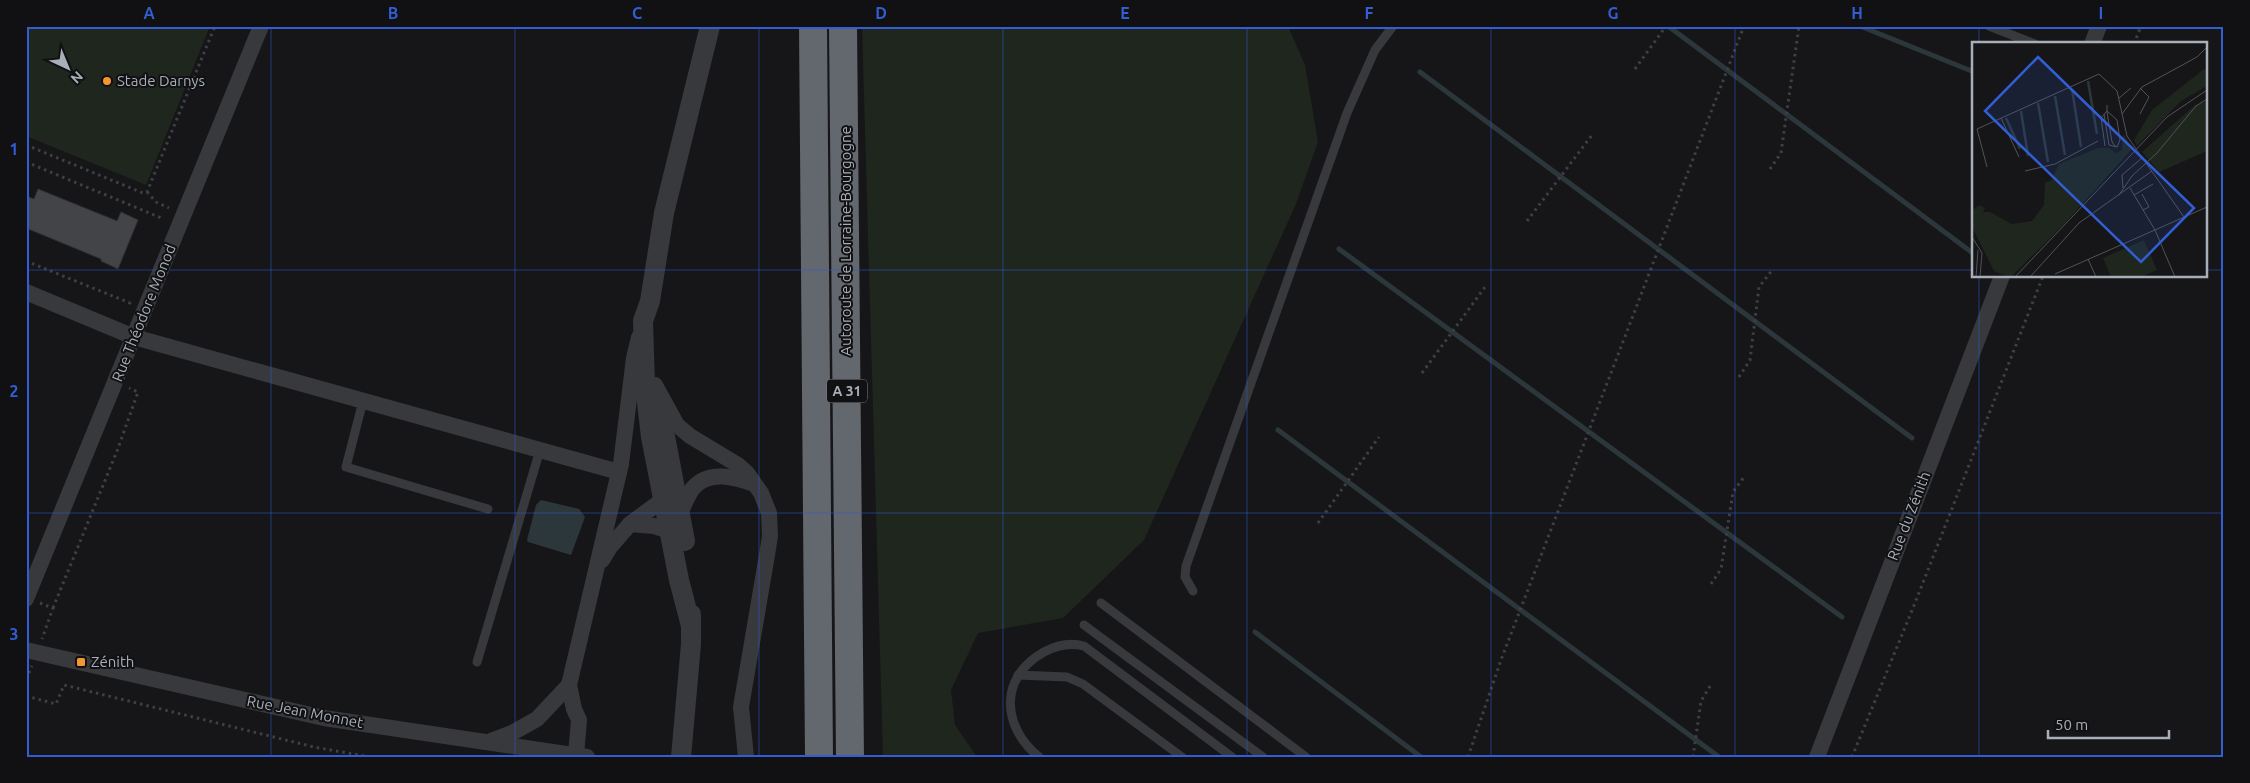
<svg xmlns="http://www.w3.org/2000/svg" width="2250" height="783" font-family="Ubuntu,sans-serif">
	<rect width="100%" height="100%" fill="#161618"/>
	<g fill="#1e261e">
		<polygon points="26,26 210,26 146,185 26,136"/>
		<polygon points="862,26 1288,26 1305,65 1318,142 1296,204 1144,540 1063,618 978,633 951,690 955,725 977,757 883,757"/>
	</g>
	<polygon fill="#2c373c" points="541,500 579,509 585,517 571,555 528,542 527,540 536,505"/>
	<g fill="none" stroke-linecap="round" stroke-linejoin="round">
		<g stroke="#2c373c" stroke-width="5">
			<polyline points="1668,26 1974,254"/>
			<polyline points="1860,26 1974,72"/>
			<polyline points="1420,72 1912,438"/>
			<polyline points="1339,249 1842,617"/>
			<polyline points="1278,430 1719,757"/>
			<polyline points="1255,632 1421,757"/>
		</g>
	</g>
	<polygon fill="#424448" stroke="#303134" points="38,189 117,221 121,212 138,220 118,269 101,261 101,259 26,228 26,196 34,199"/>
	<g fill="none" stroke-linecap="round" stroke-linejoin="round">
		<g stroke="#3d4044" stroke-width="3" stroke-dasharray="2.5 4" stroke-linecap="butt">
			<polyline points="2134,44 2141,26"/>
			<polyline points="1635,69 1666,26"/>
			<polyline points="26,145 143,193 147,192 215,26"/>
			<polyline points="26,162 164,219"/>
			<polyline points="1770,169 1781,153 1799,26"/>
			<polyline points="147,192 156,202 169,208"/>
			<polyline points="1527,221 1592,135"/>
			<polyline points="26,261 130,303 131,300"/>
			<polyline points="1422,373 1485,287"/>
			<polyline points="1739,377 1750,360 1759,287 1773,269"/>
			<polyline points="1318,523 1379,437"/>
			<polyline points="1711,584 1721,569 1733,492 1744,477"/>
			<polyline points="40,603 53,608 42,639"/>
			<polyline points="53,608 117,451 138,392 129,388"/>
			<polyline points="26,679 32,666"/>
			<polyline points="26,696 56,704 64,685 314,747 370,757"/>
			<polyline points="1468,757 1501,660 1744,26"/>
			<polyline points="1693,757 1701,701 1712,683"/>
			<polyline points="1852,757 1915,603 2043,276"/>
		</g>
		<g stroke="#37393d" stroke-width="9">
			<polyline points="1989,26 2035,44"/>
			<polyline points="363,401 346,467 488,509"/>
			<polyline points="1193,591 1185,577 1186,566 1347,113 1375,50 1393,26"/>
			<polyline points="1101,603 1306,757"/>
			<polyline points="1084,625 1263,757"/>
			<polyline points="477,662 540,450"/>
			<polyline points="1018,675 1067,677 1083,684 1182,757"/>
			<path d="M1039,757C1001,726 999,677 1044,652C1057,645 1069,642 1084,646L1232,757"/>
		</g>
		<g stroke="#37393d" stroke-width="16">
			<polyline points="2092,44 2099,26"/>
			<polyline points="26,292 134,337 619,472"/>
			<polyline points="655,385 677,425 690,436 738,465 747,473 761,493 769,513 770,536 767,555 741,707 746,757"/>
			<path d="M681,511C685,504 688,493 694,487C710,470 735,477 754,484"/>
			<polyline points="630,524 672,493"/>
			<polyline points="602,560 610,547 630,524 654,526 670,531"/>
			<polyline points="26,599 261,26"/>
			<polyline points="26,650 324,718 587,757"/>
			<polyline points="491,741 512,733 537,719 569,685"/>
			<polyline points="576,755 579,720 574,709 569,685 621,464 634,358 639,337"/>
			<polyline points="1817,757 2002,276"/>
		</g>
		<g stroke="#37393d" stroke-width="20">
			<polyline points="659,405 685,541"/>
			<polyline points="691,626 679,580 651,437 645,385 643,321 650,301 664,213 710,26"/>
			<polyline points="681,757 691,644 691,614"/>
		</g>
		<g stroke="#63676e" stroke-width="28">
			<polyline points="813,26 819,757"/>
			<polyline points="843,26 850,757"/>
		</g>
	</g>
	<path fill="none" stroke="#325dd3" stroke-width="1" stroke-opacity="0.55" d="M271,26V757M515,26V757M759,26V757M1003,26V757M1247,26V757M1491,26V757M1735,26V757M1979,26V44M26,270H1974M2206,270H2224M1979,276V757M26,513H2224"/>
	<g fill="#f39733" stroke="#111113" stroke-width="2">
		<circle cx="107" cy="81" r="5"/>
		<rect x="76" y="657" width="10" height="10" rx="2.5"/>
	</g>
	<g text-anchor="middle" stroke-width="4" stroke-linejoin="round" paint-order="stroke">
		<rect fill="#111113" stroke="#7b8086" stroke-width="1" x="827" y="379.5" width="40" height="23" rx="4"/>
		<g font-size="14" font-weight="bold" fill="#a8afb8">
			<text x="847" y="396">A 31</text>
		</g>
		<g font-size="15" fill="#a8afb8" stroke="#111113" text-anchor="start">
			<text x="117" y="86">Stade Darnys</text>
			<text x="91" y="667">Zénith</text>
		</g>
		<g font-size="15" fill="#a8afb8" stroke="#111113">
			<text transform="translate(846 241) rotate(-90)" y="5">Autoroute de Lorraine-Bourgogne</text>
			<text transform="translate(144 313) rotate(-68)" y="5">Rue Théodore Monod</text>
			<text transform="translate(1909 516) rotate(-69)" y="5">Rue du Zénith</text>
			<text transform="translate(305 712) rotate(11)" y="5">Rue Jean Monnet</text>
		</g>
	</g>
	<g transform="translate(1972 42)">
		<rect width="235" height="235" fill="#161618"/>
		<path d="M232,27L235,28V44L209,59L165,104L162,98L180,68ZM235,59V109L187,130L170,110L223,63ZM151,91L160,107L92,182L41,233L37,235L22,229L0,185V169L7,163L13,166L11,170H18L40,182L60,179L72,163L73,140L79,139L87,122L126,106H137L144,111L150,108ZM172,198L185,228L169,235H139L131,216Z" fill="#1e261e"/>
		<path fill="none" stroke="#2c373c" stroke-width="2.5" d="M116,39L125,92M100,47L109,105M83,54L93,113M66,61L76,120M49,69L56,114M34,76L48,107"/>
		<path fill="none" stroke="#505358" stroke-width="1" d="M168,46L177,55L168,72M147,56L159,46M135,70L140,100L144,105M132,72L137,103L145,105L148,98L145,78L135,69M150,72L170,45L225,15L235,5M29,76L47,115M133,104L129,76L135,69V63M15,125L5,87L127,32L145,49L155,94L212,175M53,129L83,122L126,99M151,146L150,133L170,116M158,146L183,188L203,235M170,152L177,165L171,168M147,153L160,134L185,111L224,64L235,57M162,153L181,142M0,195L10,211L8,235M0,210V234M116,217L124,235M83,232L235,165M4,235L6,208M43,235L195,75L235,48M58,235L107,181L180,129"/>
		<path fill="#325dd3" fill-opacity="0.15" stroke="#325dd3" stroke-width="2.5" d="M66,15L222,166L169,220L13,69Z"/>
		<rect width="235" height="235" fill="none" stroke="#a8afb8" stroke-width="2.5"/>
	</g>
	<rect width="2250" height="783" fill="none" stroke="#111113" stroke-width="55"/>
	<g transform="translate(68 68) rotate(136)" stroke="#111113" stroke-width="4" paint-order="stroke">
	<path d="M0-4L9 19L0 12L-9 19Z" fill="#a8afb8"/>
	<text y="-8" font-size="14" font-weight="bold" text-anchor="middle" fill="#a8afb8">N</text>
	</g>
	<path d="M2048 730v8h121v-8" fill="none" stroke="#a8afb8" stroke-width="2.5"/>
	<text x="2055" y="730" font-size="15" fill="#a8afb8" stroke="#111113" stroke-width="4" paint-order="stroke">50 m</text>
	<rect x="28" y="28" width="2194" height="728" fill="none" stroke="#325dd3" stroke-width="2"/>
	<g font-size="16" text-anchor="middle" font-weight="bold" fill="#325dd3">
		<text x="149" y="19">A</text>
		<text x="393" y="19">B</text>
		<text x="637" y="19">C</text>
		<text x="881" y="19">D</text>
		<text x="1125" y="19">E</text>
		<text x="1369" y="19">F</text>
		<text x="1613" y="19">G</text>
		<text x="1857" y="19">H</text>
		<text x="2101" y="19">I</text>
		<text x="14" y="155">1</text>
		<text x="14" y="397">2</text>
		<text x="14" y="640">3</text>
	</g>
</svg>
